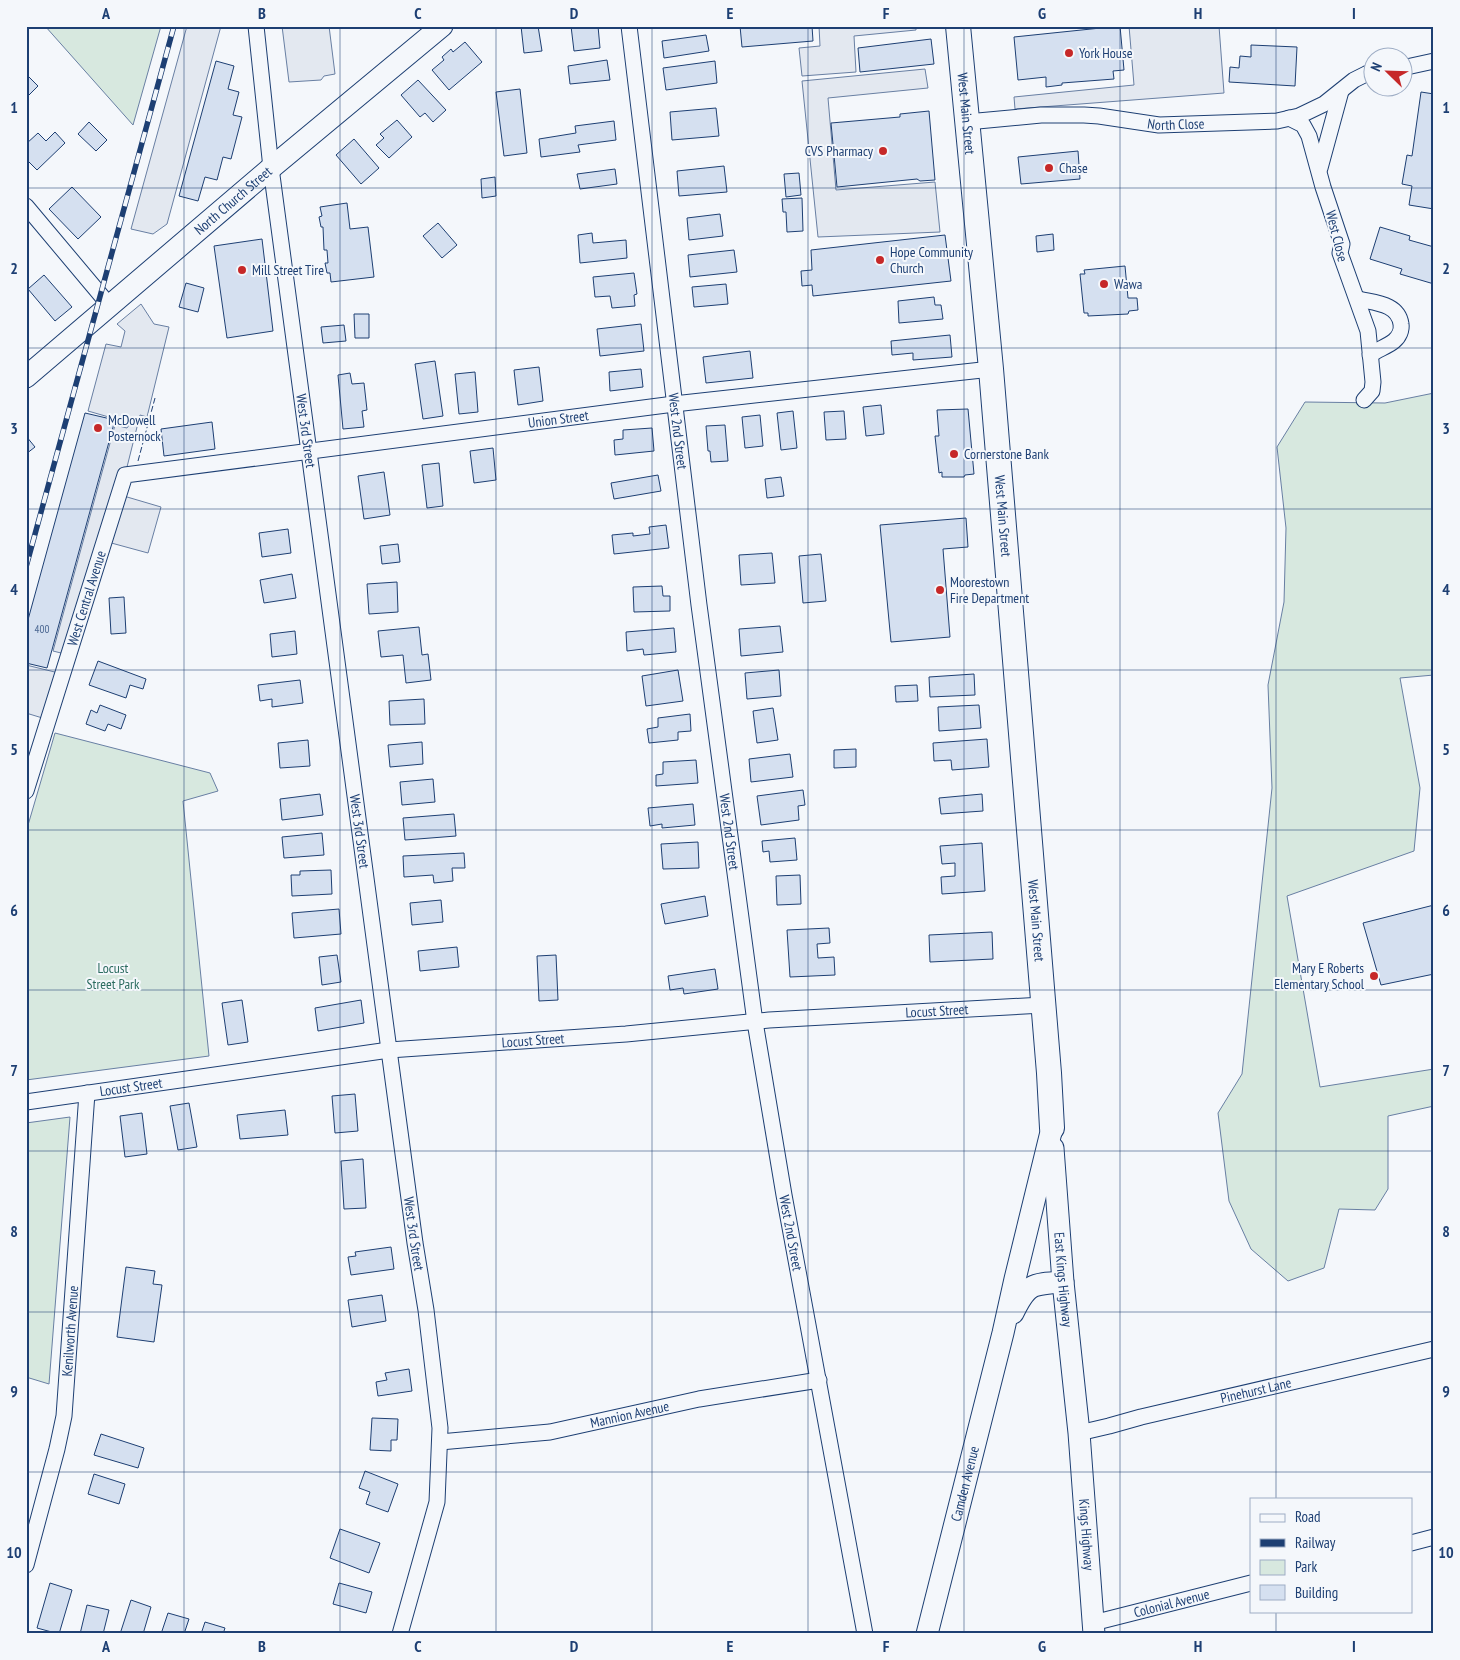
<svg xmlns="http://www.w3.org/2000/svg" width="1460" height="1660" font-family="'PT Sans Narrow',sans-serif">
	<rect width="100%" height="100%" fill="#f4f7fb"/>
	<g fill="#d7e8df" stroke="#687fa3">
		<polygon points="45,26 161,26 133,125"/>
		<polygon points="1434,393 1434,675 1400,678 1420,788 1414,851 1287,896 1320,1087 1434,1069 1434,1106 1388,1116 1388,1189 1375,1210 1339,1209 1324,1268 1288,1281 1251,1249 1229,1201 1218,1113 1242,1074 1272,788 1268,685 1284,602 1286,528 1277,447 1305,402 1385,403"/>
		<polygon points="55,733 210,773 218,791 183,801 209,1056 26,1080 26,832"/>
		<polygon points="70,1117 49,1384 26,1377 26,1123"/>
	</g>
	<g fill="#e3e8f0" stroke="#687fa3">
		<polygon points="187,26 221,26 167,224 153,234 131,229"/>
		<polygon points="282,26 329,26 335,74 324,76 321,80 289,82"/>
		<polygon points="819,26 916,26 916,30 854,36 856,72 802,76 799,48 820,46"/>
		<polygon points="1129,26 1219,26 1224,93 1015,109 1014,97 1134,85"/>
		<polygon points="925,69 928,88 828,98 836,190 935,182 940,232 818,237 802,81"/>
		<polygon points="141,304 154,324 169,327 147,417 140,415 125,475 117,494 161,507 148,553 104,541 69,655 53,651 115,425 127,428 129,425 126,422 88,411 106,344 121,347 125,331 117,324"/>
		<polygon points="26,665 63,674 49,720 26,713"/>
	</g>
	<g fill="#d5e0f0" stroke="#1d3f73">
		<polygon points="521,26 538,26 542,51 524,53"/>
		<polygon points="571,26 598,26 600,48 574,51"/>
		<polygon points="740,26 812,26 813,41 742,47"/>
		<polygon points="1120,26 1124,70 1113,71 1114,79 1062,83 1062,85 1046,87 1046,77 1018,80 1014,37"/>
		<polygon points="706,35 709,51 664,58 662,41"/>
		<polygon points="931,39 934,64 860,72 858,48"/>
		<polygon points="465,42 482,62 449,90 432,70 444,60 442,57 451,49 453,52"/>
		<polygon points="1251,45 1297,47 1295,86 1229,82 1230,67 1239,68 1240,56 1251,57"/>
		<polygon points="607,60 610,80 570,84 568,66"/>
		<polygon points="216,61 234,66 228,89 239,92 233,115 242,117 231,159 223,157 217,180 205,177 198,201 179,196"/>
		<polygon points="715,61 717,83 666,90 663,68"/>
		<polygon points="28,76 38,86 26,98 26,78"/>
		<polygon points="418,80 446,110 433,122 425,113 420,117 401,95"/>
		<polygon points="520,89 527,153 504,156 496,92"/>
		<polygon points="1421,92 1434,94 1434,209 1409,205 1412,186 1402,184 1407,155 1412,156"/>
		<polygon points="716,108 719,136 672,140 670,112"/>
		<polygon points="929,111 935,180 920,181 917,179 837,187 831,123 900,117 900,114"/>
		<polygon points="397,120 412,137 389,158 376,145 384,138 380,134"/>
		<polygon points="614,121 616,140 578,145 580,152 541,157 539,139 576,133 575,126"/>
		<polygon points="89,122 107,140 96,151 78,134"/>
		<polygon points="55,132 65,143 37,170 26,159 26,144 38,133 46,141"/>
		<polygon points="354,139 379,168 361,184 336,155"/>
		<polygon points="1078,151 1080,179 1021,184 1018,157"/>
		<polygon points="724,166 727,192 679,196 677,171"/>
		<polygon points="615,169 617,184 580,189 577,174"/>
		<polygon points="799,173 801,195 786,197 784,174"/>
		<polygon points="495,177 496,196 482,198 481,179"/>
		<polygon points="72,187 101,217 78,239 49,209"/>
		<polygon points="802,198 803,231 787,232 786,212 783,212 782,199"/>
		<polygon points="347,203 350,229 368,227 374,277 331,282 330,273 327,273 325,263 328,263 327,250 324,250 323,227 321,227 319,217 322,216 320,207"/>
		<polygon points="720,214 723,236 689,240 687,218"/>
		<polygon points="438,223 457,245 442,258 423,236"/>
		<polygon points="1380,227 1410,236 1409,240 1434,247 1434,284 1400,274 1402,269 1370,259"/>
		<polygon points="592,233 593,243 626,240 627,258 580,263 578,235"/>
		<polygon points="1053,234 1054,250 1037,252 1036,236"/>
		<polygon points="945,235 951,281 813,296 812,285 802,286 801,271 812,270 811,250"/>
		<polygon points="262,239 273,331 227,338 214,246"/>
		<polygon points="734,250 737,272 690,277 688,255"/>
		<polygon points="1125,266 1128,298 1137,298 1138,310 1129,311 1128,314 1088,316 1088,313 1084,313 1080,274 1085,274 1084,270"/>
		<polygon points="634,273 637,294 634,295 635,306 612,308 610,296 595,297 593,277"/>
		<polygon points="44,275 72,307 55,321 28,289"/>
		<polygon points="186,283 204,288 198,312 179,307"/>
		<polygon points="726,284 728,304 694,307 692,287"/>
		<polygon points="934,297 935,305 941,305 943,319 899,323 898,301"/>
		<polygon points="354,314 369,314 369,338 355,338"/>
		<polygon points="641,324 644,351 600,356 597,329"/>
		<polygon points="344,325 346,341 323,343 321,327"/>
		<polygon points="950,335 952,357 913,360 913,353 892,355 891,341"/>
		<polygon points="750,351 753,378 706,383 703,357"/>
		<polygon points="435,361 443,416 423,419 415,364"/>
		<polygon points="539,367 543,401 518,405 514,370"/>
		<polygon points="641,369 643,387 610,391 609,372"/>
		<polygon points="475,372 478,412 459,414 455,374"/>
		<polygon points="350,373 352,384 364,383 367,410 362,411 364,427 343,429 338,375"/>
		<polygon points="881,405 884,434 866,436 863,407"/>
		<polygon points="968,409 974,474 965,475 964,477 942,477 942,472 939,473 935,436 939,436 937,410"/>
		<polygon points="793,411 797,448 781,450 777,413"/>
		<polygon points="844,411 846,439 826,440 824,412"/>
		<polygon points="85,413 115,420 47,668 26,663 26,627"/>
		<polygon points="760,415 763,446 745,448 742,417"/>
		<polygon points="212,422 215,449 164,456 161,429"/>
		<polygon points="725,425 728,461 711,462 710,451 708,451 706,426"/>
		<polygon points="652,428 654,451 615,455 614,440 623,439 623,430"/>
		<polygon points="26,436 35,447 26,454"/>
		<polygon points="493,448 496,480 474,483 470,451"/>
		<polygon points="439,463 443,506 427,508 422,465"/>
		<polygon points="384,472 390,515 364,519 358,476"/>
		<polygon points="658,475 661,491 614,499 611,483"/>
		<polygon points="781,477 784,496 767,498 765,479"/>
		<polygon points="966,518 968,547 943,549 950,637 891,642 880,525"/>
		<polygon points="666,525 669,548 614,554 612,535 633,533 633,536 650,534 649,527"/>
		<polygon points="288,529 291,553 262,557 259,533"/>
		<polygon points="398,544 400,562 382,564 380,546"/>
		<polygon points="772,553 775,583 741,585 739,555"/>
		<polygon points="821,554 826,601 803,603 799,556"/>
		<polygon points="292,574 296,598 264,603 260,580"/>
		<polygon points="397,582 398,612 369,614 367,584"/>
		<polygon points="662,586 663,596 670,596 670,611 634,612 633,587"/>
		<polygon points="124,597 126,633 111,634 109,598"/>
		<polygon points="780,626 783,652 741,656 739,629"/>
		<polygon points="419,627 422,655 428,654 431,680 406,683 403,655 381,657 378,631"/>
		<polygon points="674,628 676,652 644,655 643,649 627,651 626,632"/>
		<polygon points="295,631 297,654 272,657 270,634"/>
		<polygon points="98,661 146,679 143,689 130,685 126,698 89,685"/>
		<polygon points="678,670 683,701 646,706 642,676"/>
		<polygon points="779,670 781,696 747,699 745,673"/>
		<polygon points="974,674 975,695 930,697 929,677"/>
		<polygon points="300,680 303,703 272,707 272,699 260,701 258,685"/>
		<polygon points="917,685 918,701 896,702 895,686"/>
		<polygon points="424,699 425,724 390,725 389,701"/>
		<polygon points="100,705 126,715 121,729 108,724 105,731 86,724 91,710 97,713"/>
		<polygon points="979,705 981,728 939,731 938,707"/>
		<polygon points="773,708 778,740 757,743 753,711"/>
		<polygon points="690,714 691,731 678,732 678,740 649,743 647,729 658,727 658,718"/>
		<polygon points="987,739 989,767 952,770 951,760 934,761 933,743"/>
		<polygon points="308,740 310,766 280,768 278,743"/>
		<polygon points="422,742 423,764 390,767 388,745"/>
		<polygon points="856,749 856,767 834,768 834,750"/>
		<polygon points="790,754 793,777 751,782 749,759"/>
		<polygon points="696,760 698,783 656,786 656,775 663,774 663,762"/>
		<polygon points="433,779 435,802 402,805 400,782"/>
		<polygon points="803,790 805,805 798,806 799,820 761,825 757,796"/>
		<polygon points="320,794 323,815 282,820 280,799"/>
		<polygon points="982,794 983,811 941,814 939,798"/>
		<polygon points="693,804 695,825 662,828 662,824 650,826 648,808"/>
		<polygon points="454,814 456,836 405,840 403,818"/>
		<polygon points="322,833 324,855 284,858 282,837"/>
		<polygon points="795,838 797,860 770,862 769,851 763,852 762,841"/>
		<polygon points="698,842 699,868 663,869 661,844"/>
		<polygon points="982,843 985,891 942,894 941,877 955,876 955,863 942,864 940,846"/>
		<polygon points="464,853 465,868 452,868 453,881 434,883 433,875 404,877 403,856"/>
		<polygon points="331,870 332,894 292,896 291,875 300,875 300,871"/>
		<polygon points="800,875 801,904 777,905 776,876"/>
		<polygon points="705,896 708,916 665,924 661,904"/>
		<polygon points="441,900 443,922 412,925 410,903"/>
		<polygon points="1434,905 1434,974 1381,985 1363,923"/>
		<polygon points="339,909 341,934 294,938 292,913"/>
		<polygon points="829,928 830,943 817,944 818,958 834,957 835,975 790,977 787,930"/>
		<polygon points="992,932 993,959 930,962 929,935"/>
		<polygon points="457,947 459,967 420,971 418,951"/>
		<polygon points="337,955 341,982 322,985 319,957"/>
		<polygon points="556,955 558,1000 539,1001 537,956"/>
		<polygon points="715,969 718,989 684,994 683,988 670,990 668,976"/>
		<polygon points="242,1000 248,1042 228,1045 222,1003"/>
		<polygon points="361,1000 364,1023 318,1031 315,1008"/>
		<polygon points="355,1094 358,1131 335,1133 332,1096"/>
		<polygon points="189,1103 197,1147 178,1150 170,1106"/>
		<polygon points="285,1110 288,1135 240,1139 237,1115"/>
		<polygon points="142,1113 147,1154 125,1157 120,1116"/>
		<polygon points="363,1159 366,1208 344,1209 341,1161"/>
		<polygon points="391,1247 394,1269 351,1275 348,1257 356,1256 355,1252"/>
		<polygon points="126,1267 155,1271 153,1284 162,1285 154,1342 117,1337"/>
		<polygon points="382,1295 386,1321 352,1327 348,1300"/>
		<polygon points="409,1369 412,1391 378,1396 376,1382 387,1380 385,1373"/>
		<polygon points="372,1418 398,1419 397,1440 391,1440 391,1451 370,1450"/>
		<polygon points="101,1434 144,1448 138,1468 94,1455"/>
		<polygon points="365,1471 398,1484 388,1512 366,1504 370,1492 359,1488"/>
		<polygon points="94,1474 125,1484 119,1504 88,1494"/>
		<polygon points="340,1529 380,1543 369,1573 330,1558"/>
		<polygon points="50,1583 72,1590 59,1634 37,1628"/>
		<polygon points="339,1583 372,1592 366,1613 333,1604"/>
		<polygon points="131,1600 151,1607 143,1634 120,1634"/>
		<polygon points="87,1605 109,1610 103,1634 80,1634"/>
		<polygon points="168,1613 189,1619 184,1634 161,1634"/>
		<polygon points="205,1622 225,1628 223,1634 201,1634"/>
	</g>
	<g fill="none" stroke-linecap="round" stroke-linejoin="round">
		<defs>
			<g id="minor">
				<path id="s1" d="M256,26L271,168L389,1050L415,1243L426,1310L440,1428L437,1502L400,1634"/>
				<path id="s2" d="M629,26L699,605L755,1022L784,1195L865,1634"/>
				<polyline points="1402,68 1434,61"/>
				<polyline points="1289,118 1303,125 1309,136 1323,187 1342,244 1340,253 1368,331 1373,382 1372,391 1364,400"/>
				<path id="s3" d="M967,122L1041,115H1084L1099,116L1159,125L1277,121L1299,116L1324,104L1354,80L1366,74L1372,73"/>
				<polyline points="1320,168 1341,91"/>
				<polyline points="26,206 110,306"/>
				<path d="M1358,299C1374,303 1398,303 1401,324C1402,330 1399,337 1394,341C1388,346 1377,350 1370,355"/>
				<path id="s4" d="M26,791L125,475L674,404L991,369"/>
				<path id="s5" d="M26,1102L389,1050L626,1034L769,1020L1043,1005"/>
				<path id="s6" d="M1079,1433L1109,1426L1141,1417L1434,1349"/>
				<path id="s7" d="M440,1442L550,1432L699,1399L819,1380"/>
				<polyline points="1411,1543 1434,1537"/>
				<path id="s8" d="M26,1565L57,1449L64,1416L87,1093"/>
				<path id="s9" d="M1093,1623L1251,1583"/>
			</g>
			<g id="secondary">
				<path id="s10" d="M26,377L271,168L442,26"/>
				<path id="s11" d="M1053,1148L1063,1282L1079,1433L1094,1634"/>
				<path d="M1013,1313C1027,1284 1031,1284 1063,1282"/>
				<path id="s12" d="M927,1634L1003,1333L1015,1279L1052,1128"/>
			</g>
			<g id="primary">
				<path id="s13" d="M958,26L991,369L1049,1073L1052,1128"/>
			</g>
		</defs>
		<use href="#minor" stroke="#1d3f73" stroke-width="17"/>
		<use href="#secondary" stroke="#1d3f73" stroke-width="23"/>
		<use href="#primary" stroke="#1d3f73" stroke-width="26"/>
		<use href="#minor" stroke="#f4f7fb" stroke-width="15"/>
		<use href="#secondary" stroke="#f4f7fb" stroke-width="21"/>
		<use href="#primary" stroke="#f4f7fb" stroke-width="24"/>
		<defs>
			<polyline id="rail" points="26,567 174,26"/>
		</defs>
		<use href="#rail" stroke="#1d3f73" stroke-width="5.5"/>
		<use href="#rail" stroke="#f4f7fb" stroke-width="4" stroke-dasharray="11" stroke-linecap="butt"/>
		<polyline stroke="#1d3f73" stroke-width="1" stroke-dasharray="6 2.5" stroke-linecap="butt" points="138,461 155,398"/>
	</g>
	<path fill="none" stroke="#1d3f73" stroke-width="1" stroke-opacity="0.55" d="M184,26V1634M340,26V1634M496,26V1634M652,26V1634M808,26V1634M964,26V1634M1120,26V1634M1276,26V1499M26,188H1434M26,348H1434M26,509H1434M26,670H1434M26,830H1434M26,990H1434M26,1151H1434M26,1312H1434M26,1472H1434M1276,1611V1634"/>
	<g fill="#c62828" stroke="#f4f7fb" stroke-width="2">
		<circle cx="1069" cy="53" r="5"/>
		<circle cx="883" cy="151" r="5"/>
		<circle cx="1049" cy="168" r="5"/>
		<circle cx="880" cy="260" r="5"/>
		<circle cx="242" cy="270" r="5"/>
		<circle cx="1104" cy="284" r="5"/>
		<circle cx="98" cy="428" r="5"/>
		<circle cx="954" cy="454" r="5"/>
		<circle cx="940" cy="590" r="5"/>
		<circle cx="1374" cy="976" r="5"/>
	</g>
	<g text-anchor="middle" stroke-width="4" stroke-linejoin="round" paint-order="stroke">
		<g font-size="11" fill="#4b6792">
			<text x="42" y="633">400</text>
		</g>
		<g font-size="14" fill="#1d3f73" stroke="#f4f7fb" text-anchor="start">
			<text x="1079" y="58">York House</text>
			<text x="873" y="156" text-anchor="end">CVS Pharmacy</text>
			<text x="1059" y="173">Chase</text>
			<text x="890" y="257">Hope Community<tspan x="890" dy="16">Church</tspan></text>
			<text x="252" y="275">Mill Street Tire</text>
			<text x="1114" y="289">Wawa</text>
			<text x="108" y="425">McDowell<tspan x="108" dy="16">Posternock</tspan></text>
			<text x="964" y="459">Cornerstone Bank</text>
			<text x="950" y="587">Moorestown<tspan x="950" dy="16">Fire Department</tspan></text>
			<text x="1364" y="973" text-anchor="end">Mary E Roberts<tspan x="1364" dy="16">Elementary School</tspan></text>
		</g>
		<g font-size="14" fill="#1d3f73" stroke="#f4f7fb">
			<text dy="5" stroke="none"><textPath href="#s13" startOffset="88">West Main Street</textPath></text>
			<text dy="5" stroke="none"><textPath href="#s3" startOffset="210">North Close</textPath></text>
			<text dy="5" stroke="none"><textPath href="#s10" startOffset="272">North Church Street</textPath></text>
			<text transform="translate(1337 236) rotate(76)" y="5">West Close</text>
			<text dy="5" stroke="none"><textPath href="#s4" startOffset="768">Union Street</textPath></text>
			<text dy="5" stroke="none"><textPath href="#s1" startOffset="408">West 3rd Street</textPath></text>
			<text dy="5" stroke="none"><textPath href="#s2" startOffset="408">West 2nd Street</textPath></text>
			<text dy="5" stroke="none"><textPath href="#s13" startOffset="492">West Main Street</textPath></text>
			<text dy="5" stroke="none"><textPath href="#s4" startOffset="202">West Central Avenue</textPath></text>
			<text dy="5" stroke="none"><textPath href="#s1" startOffset="812">West 3rd Street</textPath></text>
			<text dy="5" stroke="none"><textPath href="#s2" startOffset="812">West 2nd Street</textPath></text>
			<text dy="5" stroke="none"><textPath href="#s13" startOffset="898">West Main Street</textPath></text>
			<text dy="5" stroke="none"><textPath href="#s5" startOffset="916">Locust Street</textPath></text>
			<text dy="5" stroke="none"><textPath href="#s5" startOffset="511">Locust Street</textPath></text>
			<text dy="5" stroke="none"><textPath href="#s5" startOffset="106">Locust Street</textPath></text>
			<text dy="5" stroke="none"><textPath href="#s1" startOffset="1218">West 3rd Street</textPath></text>
			<text dy="5" stroke="none"><textPath href="#s2" startOffset="1218">West 2nd Street</textPath></text>
			<text dy="5" stroke="none"><textPath href="#s11" startOffset="132">East Kings Highway</textPath></text>
			<text dy="5" stroke="none"><textPath href="#s8" startOffset="239">Kenilworth Avenue</textPath></text>
			<text dy="5" stroke="none"><textPath href="#s6" startOffset="182">Pinehurst Lane</textPath></text>
			<text dy="5" stroke="none"><textPath href="#s7" startOffset="192">Mannion Avenue</textPath></text>
			<text dy="5" stroke="none"><textPath href="#s12" startOffset="155">Camden Avenue</textPath></text>
			<text dy="5" stroke="none"><textPath href="#s11" startOffset="388">Kings Highway</textPath></text>
			<text dy="5" stroke="none"><textPath href="#s9" startOffset="81">Colonial Avenue</textPath></text>
		</g>
		<g font-size="14" fill="#2c6c60" stroke="#f4f7fb">
			<text x="113" y="973">Locust<tspan x="113" dy="16">Street Park</tspan></text>
		</g>
	</g>
	<rect width="1460" height="1660" fill="none" stroke="#f4f7fb" stroke-width="55"/>
	<rect x="1250" y="1498" width="162" height="115" fill="#f4f7fb" stroke="#9eadc5"/>
	<rect x="1260" y="1514" width="25" height="8" fill="#f4f7fb" stroke="#9eadc5"/>
	<text x="1295" y="1522" font-size="15" fill="#1d3f73">Road</text>
	<rect x="1260" y="1539" width="25" height="8" fill="#1d3f73" stroke="#9eadc5"/>
	<text x="1295" y="1548" font-size="15" fill="#1d3f73">Railway</text>
	<rect x="1260" y="1560" width="25" height="15" fill="#d7e8df" stroke="#9eadc5"/>
	<text x="1295" y="1572" font-size="15" fill="#1d3f73">Park</text>
	<rect x="1260" y="1585" width="25" height="15" fill="#d5e0f0" stroke="#9eadc5"/>
	<text x="1295" y="1598" font-size="15" fill="#1d3f73">Building</text>
	<g transform="translate(1388 72) rotate(293)"><circle r="24" fill="#f4f7fb" stroke="#9eadc5"/>
	<path d="M0-4L9 19L0 12L-9 19Z" fill="#c62828"/>
	<text y="-8" font-size="14" font-weight="bold" text-anchor="middle" fill="#1d3f73">N</text>
	</g>
	<rect x="28" y="28" width="1404" height="1604" fill="none" stroke="#1d3f73" stroke-width="2"/>
	<g font-size="16" text-anchor="middle" font-weight="bold" fill="#1d3f73">
		<text x="106" y="19">A</text>
		<text x="262" y="19">B</text>
		<text x="418" y="19">C</text>
		<text x="574" y="19">D</text>
		<text x="730" y="19">E</text>
		<text x="886" y="19">F</text>
		<text x="1042" y="19">G</text>
		<text x="1198" y="19">H</text>
		<text x="1354" y="19">I</text>
		<text x="14" y="113">1</text>
		<text x="1446" y="113">1</text>
		<text x="14" y="274">2</text>
		<text x="1446" y="274">2</text>
		<text x="14" y="434">3</text>
		<text x="1446" y="434">3</text>
		<text x="14" y="595">4</text>
		<text x="1446" y="595">4</text>
		<text x="14" y="755">5</text>
		<text x="1446" y="755">5</text>
		<text x="14" y="916">6</text>
		<text x="1446" y="916">6</text>
		<text x="14" y="1076">7</text>
		<text x="1446" y="1076">7</text>
		<text x="14" y="1237">8</text>
		<text x="1446" y="1237">8</text>
		<text x="14" y="1397">9</text>
		<text x="1446" y="1397">9</text>
		<text x="14" y="1558">10</text>
		<text x="1446" y="1558">10</text>
		<text x="106" y="1652">A</text>
		<text x="262" y="1652">B</text>
		<text x="418" y="1652">C</text>
		<text x="574" y="1652">D</text>
		<text x="730" y="1652">E</text>
		<text x="886" y="1652">F</text>
		<text x="1042" y="1652">G</text>
		<text x="1198" y="1652">H</text>
		<text x="1354" y="1652">I</text>
	</g>
</svg>
